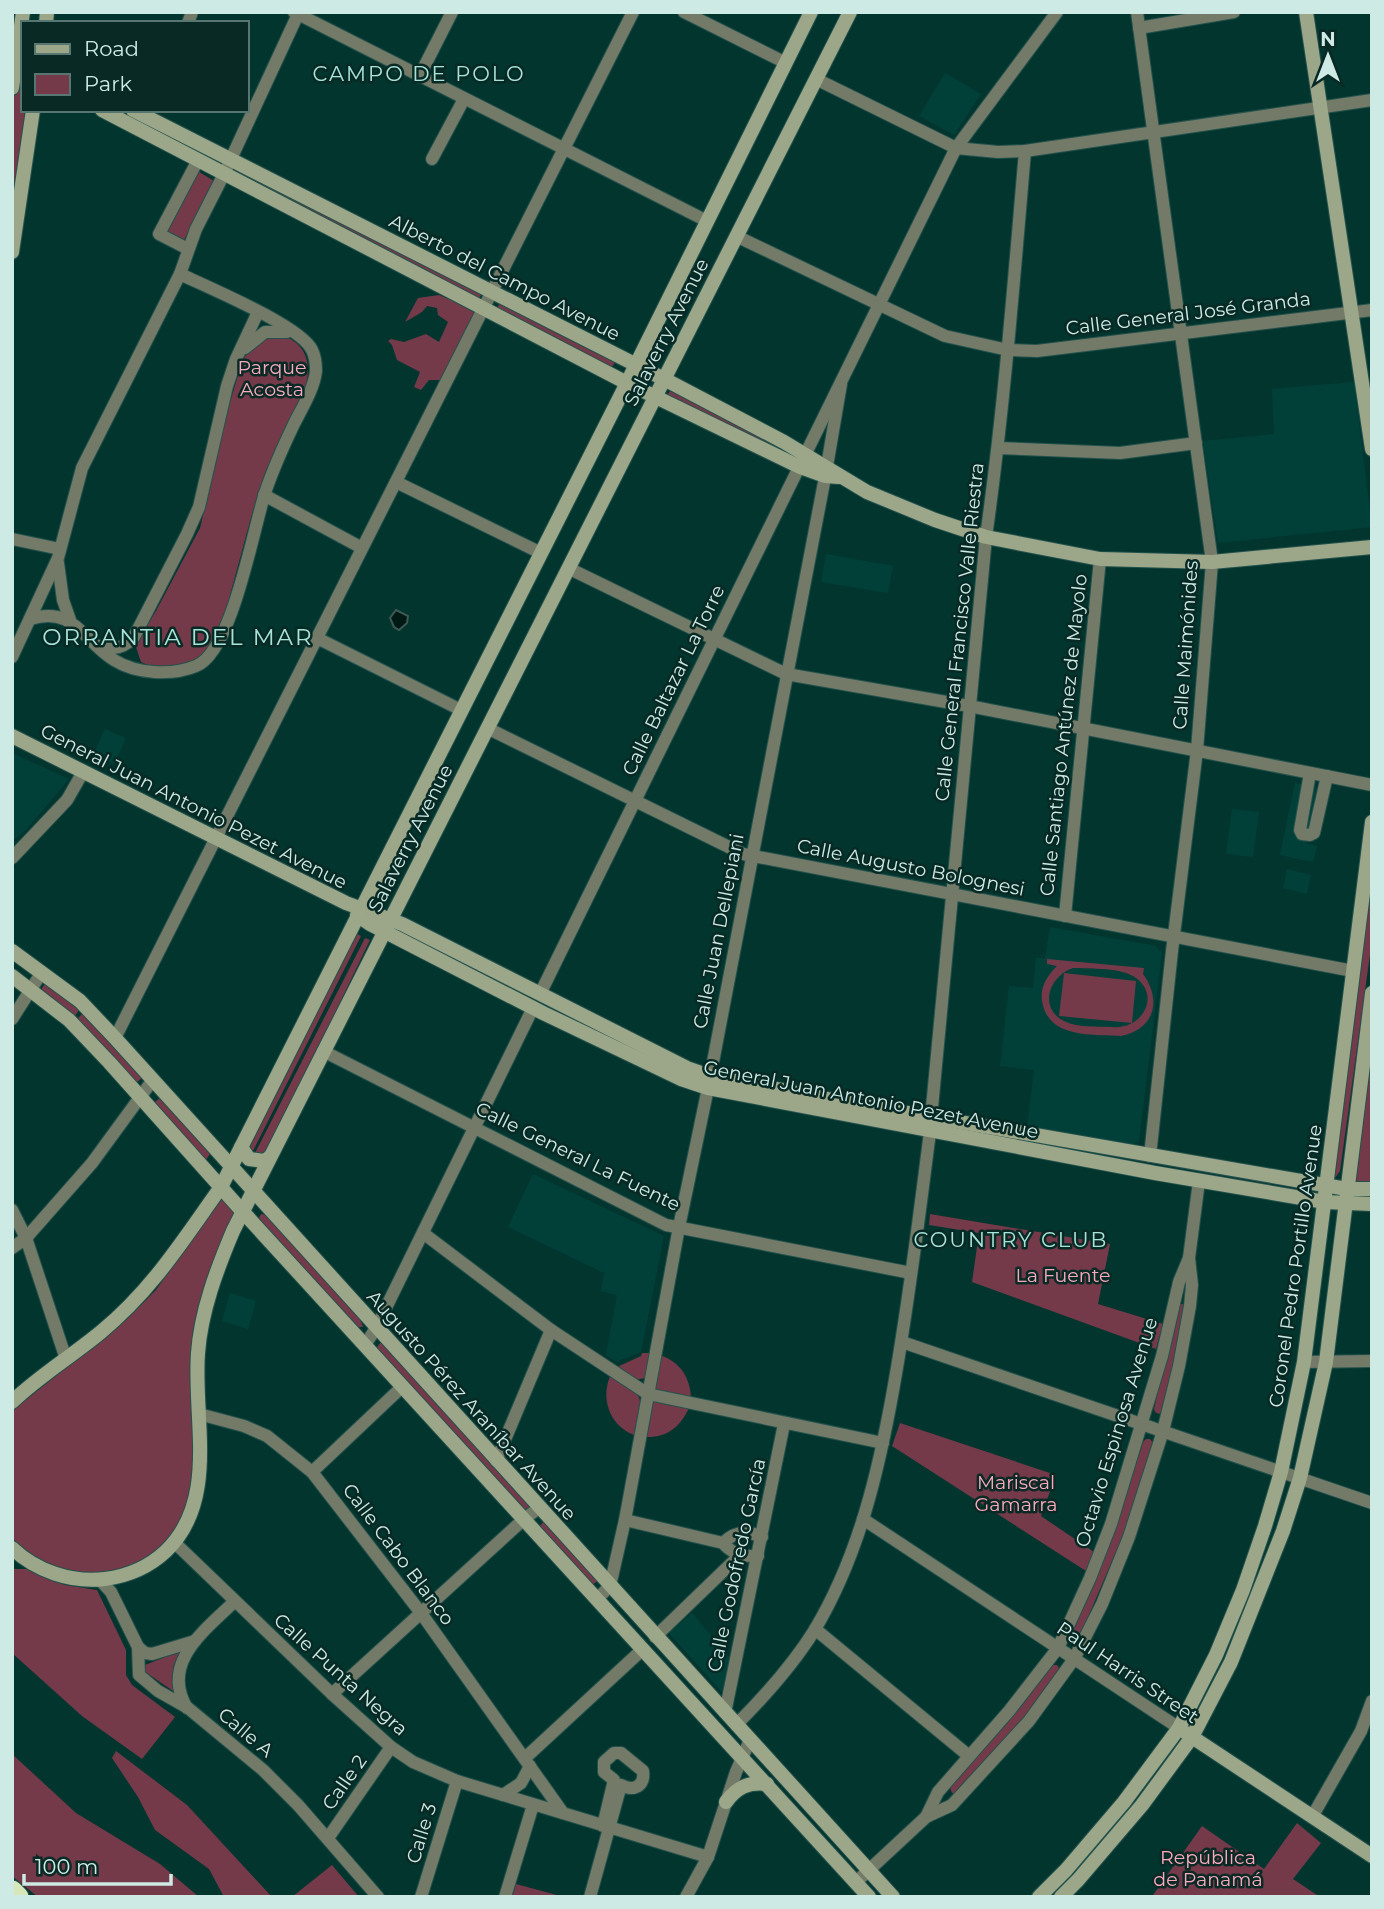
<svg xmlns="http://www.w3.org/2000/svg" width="1384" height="1909" font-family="Montserrat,sans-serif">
	<rect width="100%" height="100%" fill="#03352f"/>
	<g fill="#014039">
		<polygon points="945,73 981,94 954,135 919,116"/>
		<polygon points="1354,382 1372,527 1218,543 1203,441 1274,434 1272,389"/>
		<polygon points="826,554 893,566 888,593 821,582"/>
		<polygon points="105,729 126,738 114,764 93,755"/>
		<polygon points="12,753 69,779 26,830 12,841"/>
		<polygon points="1295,783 1317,788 1306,843 1317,846 1313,862 1280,855"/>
		<polygon points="1232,809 1259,812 1253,857 1226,854"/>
		<polygon points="1287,869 1311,875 1307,894 1283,888"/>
		<polygon points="1050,927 1156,946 1162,953 1139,1141 1134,1144 1027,1127 1034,1070 1000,1066 1009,986 1033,988 1036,958 1045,958"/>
		<polygon points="533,1174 664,1236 641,1352 616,1362 606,1355 617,1295 601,1291 604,1273 508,1227"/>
		<polygon points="230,1293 256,1301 248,1329 222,1321"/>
		<polygon points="692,1613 732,1661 727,1688 721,1691 669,1633"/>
	</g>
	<g fill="#743a4a" fill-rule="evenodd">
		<polygon points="13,79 23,82 23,110 33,110 12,230"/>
		<polygon points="238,169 483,291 477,303 235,177"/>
		<polygon points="196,170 214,181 184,240 164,230"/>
		<polygon points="439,295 477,311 441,380 429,380 421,390 414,387 420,372 397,360 392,345 388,341 391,339 404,342 426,334 439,342 448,322 438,315 437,308 427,306 422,312 405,322 418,298"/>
		<polygon points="502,299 616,360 611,369 496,310"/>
		<path d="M284,336C342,359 278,441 264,476C252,511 243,548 233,584C228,602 224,624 215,640C201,665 166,675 141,662L135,644L156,611L200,528L227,412L242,362L251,346L264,337Z"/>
		<polygon points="673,388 782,442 778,451 665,397"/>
		<polygon points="1372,880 1372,940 1340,1171 1335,1178 1332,1175"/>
		<polygon points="352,931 361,936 252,1153 244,1144"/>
		<polygon points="365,938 370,940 268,1152 254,1155"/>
		<path d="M1047,959L1144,968L1143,974C1162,1000 1155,1029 1121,1036C1092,1034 1048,1039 1042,1001C1040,987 1047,976 1057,966L1047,964ZM1073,968C1092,969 1121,967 1136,978C1161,996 1142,1030 1112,1027C1097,1026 1077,1028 1064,1021C1038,1008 1049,976 1073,968Z"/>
		<polygon points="1064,973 1136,981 1132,1023 1059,1016"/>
		<polygon points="47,981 79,1010 73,1019 40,991"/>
		<polygon points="83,1013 143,1077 136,1083 75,1021"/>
		<polygon points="1372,1043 1372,1185 1360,1185 1352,1180"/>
		<polygon points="160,1098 210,1154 206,1160 155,1102"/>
		<path d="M223,1199L235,1210C226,1241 217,1272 207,1302C202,1317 195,1333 194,1349C186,1416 216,1529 138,1562C120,1570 106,1576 86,1573C58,1570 30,1561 12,1537V1411L127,1319L156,1290L217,1202Z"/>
		<polygon points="261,1214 266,1215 360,1319 363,1327 357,1327 260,1223 259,1218"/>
		<polygon points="930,1214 1110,1244 1098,1304 1163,1324 1156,1349 972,1282 979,1233 929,1225"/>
		<polygon points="1179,1304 1183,1304 1185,1309 1164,1410 1159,1414 1155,1412 1154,1409 1176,1308"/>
		<polygon points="381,1342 532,1508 527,1511 522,1509 379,1353 377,1347"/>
		<polygon points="642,1353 650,1353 645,1378 636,1380 617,1367 641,1356"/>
		<path d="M660,1355C680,1362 690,1377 691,1398L653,1392Z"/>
		<path d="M611,1374C647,1399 643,1393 634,1435C609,1425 600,1398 611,1374Z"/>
		<path d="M652,1400L689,1408C680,1427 667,1438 645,1437Z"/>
		<polygon points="900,1423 1056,1475 1041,1516 1094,1552 1086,1571 892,1446"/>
		<polygon points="1146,1439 1150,1439 1153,1443 1124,1533 1079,1638 1073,1642 1070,1639 1115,1530 1143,1442"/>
		<polygon points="544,1521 599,1580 592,1585 539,1527"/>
		<polygon points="12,1569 29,1569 65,1585 97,1590 126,1650 126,1675 132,1685 175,1717 142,1759 82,1716 12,1653"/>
		<polygon points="180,1651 173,1667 173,1691 144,1671 145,1665"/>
		<polygon points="1052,1665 1057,1665 1059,1668 1055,1680 1011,1738 957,1793 952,1793 949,1785 1005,1726"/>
		<polygon points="116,1751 187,1805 272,1897 224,1897 209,1869 155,1830 138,1797 112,1758"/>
		<polygon points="12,1754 76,1813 160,1864 199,1897 38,1897 12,1876"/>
		<polygon points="1297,1823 1321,1843 1293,1879 1320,1897 1153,1895 1202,1826 1264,1869"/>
		<polygon points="332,1865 359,1897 292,1897"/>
		<polygon points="516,1884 564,1897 512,1897"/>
	</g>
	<polygon fill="#001915" stroke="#3e5853" stroke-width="2" points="396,610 408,616 407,623 399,630 394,627 390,618"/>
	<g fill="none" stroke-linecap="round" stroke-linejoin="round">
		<defs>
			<g id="street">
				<polyline points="294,12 707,221"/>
				<polyline points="684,12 786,63"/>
				<polyline points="1137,12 1212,562 1197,750 1172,951 1150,1156"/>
				<polyline points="188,23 192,12"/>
				<polyline points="1139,28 1234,12"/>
				<polyline points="419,77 452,12"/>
				<polyline points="816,79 956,148 998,152 1025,151 1372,100"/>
				<polyline points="432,159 464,99"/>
				<polyline points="736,236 945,336 1008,350 1037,351 1372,310"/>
				<polyline points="188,249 159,234 198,160"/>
				<polyline points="245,348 265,332 287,332"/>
				<polyline points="998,448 1120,453 1196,443"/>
				<polyline points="396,482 541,553"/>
				<polyline points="264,495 362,548"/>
				<polyline points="12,539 60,549"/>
				<polyline points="58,563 63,600 70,620"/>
				<polyline points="568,568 786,674 969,706 1372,785"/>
				<path d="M30,619C74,605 83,641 114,660C136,674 172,676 196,666C232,652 253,530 265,493C273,469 283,447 294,424C302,408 314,389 316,371C316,364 315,356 312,350C301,326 207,287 180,274"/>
				<polyline points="317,638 461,710"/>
				<path d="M100,646C114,651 124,648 134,637L187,534L199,507L227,386L236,359L258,312"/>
				<polyline points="12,657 58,558 82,468 180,274 196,229 224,174 299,12"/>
				<polyline points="487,728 743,854 1353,971"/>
				<polyline points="1310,773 1300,830 1302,834 1310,835 1314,833 1327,776"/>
				<polyline points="12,858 67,800 83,772"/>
				<polyline points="1065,916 1100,559"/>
				<polyline points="540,994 956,148 1057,12"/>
				<polyline points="12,1019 42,972"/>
				<polyline points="115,1038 633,12"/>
				<polyline points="323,1051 666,1225 911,1273"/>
				<path d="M931,1118L986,537C1004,409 1014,280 1025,151"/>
				<polyline points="12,1210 26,1238 66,1359"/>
				<polyline points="423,1233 551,1330 648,1394 883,1443"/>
				<polyline points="12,1248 26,1238 92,1163 152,1081"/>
				<polyline points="902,1342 1372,1503"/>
				<polyline points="365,1345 376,1328 533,1008"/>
				<polyline points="1304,1362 1372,1361"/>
				<polyline points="199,1414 244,1426 267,1436 312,1472 421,1613 563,1813"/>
				<polyline points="496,1461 551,1330"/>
				<polyline points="312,1472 403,1386"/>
				<polyline points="863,1519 1179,1728"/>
				<path d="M625,1520L723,1543C732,1554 743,1557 758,1556"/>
				<polyline points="175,1543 332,1694 391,1747 413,1762 457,1781 708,1857"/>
				<path d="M723,1543C735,1531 747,1530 762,1537"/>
				<polyline points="99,1579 111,1592 138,1647 139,1675 158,1691 188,1708 263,1770 298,1805 378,1897"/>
				<polyline points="598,1598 610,1586 625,1520 679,1227 708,1088 826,472 841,384"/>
				<polyline points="815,1629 969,1756"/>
				<polyline points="655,1637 740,1555"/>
				<polyline points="138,1647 145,1653 152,1654 195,1641"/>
				<polyline points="332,1694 524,1519 539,1508"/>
				<path d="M187,1708C160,1663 204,1631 234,1602"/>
				<polyline points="725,1713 784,1424"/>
				<path d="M736,1725C765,1696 792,1666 814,1631C859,1556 879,1470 894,1385C909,1301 919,1217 930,1132"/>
				<polyline points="525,1758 643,1649"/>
				<polyline points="503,1795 521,1783 530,1766"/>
				<polyline points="926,1817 938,1792 1009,1711 1058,1648 1090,1578 1111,1524 1162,1356 1179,1282 1189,1258 1199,1181"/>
				<polyline points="1312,1817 1361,1731 1372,1701"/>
				<polyline points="328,1838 391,1747"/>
				<polyline points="856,1882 926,1817 952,1805 1029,1721 1074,1659 1102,1604 1129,1537 1163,1431 1179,1366 1190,1306 1192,1285 1189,1258"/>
				<polyline points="421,1897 457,1781"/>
				<polyline points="505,1897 533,1805"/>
				<path d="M590,1897L621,1785C634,1792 645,1786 643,1771L621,1753H614L604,1762V1772L614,1780L603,1826"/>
				<polyline points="686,1897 708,1857 736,1772 750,1740"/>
			</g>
			<g id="secondary">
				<polyline points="1306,12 1372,449"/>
				<polyline points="46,23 47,12"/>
				<polyline points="12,88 23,12"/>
				<polyline points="102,110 627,383 800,467 825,476 839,477"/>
				<polyline points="133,110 664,379 784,442 867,492 935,520 986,537 1100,559 1212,562 1372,547"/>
				<polyline points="12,252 33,110"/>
				<polyline points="12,736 346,903 402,924 687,1068 710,1076 833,1100 1347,1189 1372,1189"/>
				<polyline points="357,915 370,924 543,1013 681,1079 708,1088 1155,1173 1325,1202 1372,1204"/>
				<polyline points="12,951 80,1001 115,1038 893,1897"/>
				<polyline points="12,976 69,1020 109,1062 243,1212 869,1897"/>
				<polyline points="241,1147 249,1159 264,1161 270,1157"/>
				<path d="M12,1402C39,1376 72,1356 101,1332C153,1289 183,1240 221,1187L627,383L811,12"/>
				<path d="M12,1548C36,1571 71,1583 105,1579C128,1576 149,1567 166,1551C219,1500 193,1419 198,1353C201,1311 217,1269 233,1231L850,12"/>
				<polyline points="1186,1733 1372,1856"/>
				<path d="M726,1802C737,1787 748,1782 767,1784"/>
				<polyline points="1039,1897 1066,1870 1124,1802 1179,1728 1216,1655 1243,1590 1265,1526 1281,1472 1304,1362 1372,822"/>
				<polyline points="1061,1897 1078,1880 1142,1805 1192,1737 1231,1662 1283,1531 1300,1478 1326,1362 1372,993"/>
			</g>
			<polyline id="highway" points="12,1891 18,1897"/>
		</defs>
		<use href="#street" stroke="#23524c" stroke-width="14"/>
		<use href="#secondary" stroke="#23524c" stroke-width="16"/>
		<use href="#highway" stroke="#23524c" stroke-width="23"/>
		<use href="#street" stroke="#747a68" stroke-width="12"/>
		<use href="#secondary" stroke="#9ca689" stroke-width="14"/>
		<use href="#highway" stroke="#d8e7b9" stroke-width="21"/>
	</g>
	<g text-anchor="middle" stroke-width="5" stroke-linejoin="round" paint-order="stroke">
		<g font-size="19" fill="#cdeae5" stroke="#082924">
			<text transform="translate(505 277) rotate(27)" y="7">Alberto del Campo Avenue</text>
			<text transform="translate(1188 313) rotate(-7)" y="7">Calle General José Granda</text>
			<text transform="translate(666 332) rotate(-63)" y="7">Salaverry Avenue</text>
			<text transform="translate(959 632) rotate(-84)" y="7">Calle General Francisco Valle Riestra</text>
			<text transform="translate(1185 645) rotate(-86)" y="7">Calle Maimónides</text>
			<text transform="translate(673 680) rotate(-64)" y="7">Calle Baltazar La Torre</text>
			<text transform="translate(1063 735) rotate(-84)" y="7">Calle Santiago Antúnez de Mayolo</text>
			<text transform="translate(194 806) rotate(27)" y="7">General Juan Antonio Pezet Avenue</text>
			<text transform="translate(410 838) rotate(-63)" y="7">Salaverry Avenue</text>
			<text transform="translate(911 867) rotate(11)" y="7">Calle Augusto Bolognesi</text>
			<text transform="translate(718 931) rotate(-79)" y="7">Calle Juan Dellepiani</text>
			<text transform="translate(871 1099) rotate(11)" y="7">General Juan Antonio Pezet Avenue</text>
			<text transform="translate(578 1156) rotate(26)" y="7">Calle General La Fuente</text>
			<text transform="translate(1295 1266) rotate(-82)" y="7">Coronel Pedro Portillo Avenue</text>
			<text transform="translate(472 1405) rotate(48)" y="7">Augusto Pérez Araníbar Avenue</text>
			<text transform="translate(1116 1432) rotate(-73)" y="7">Octavio Espinosa Avenue</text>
			<text transform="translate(399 1554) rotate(53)" y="7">Calle Cabo Blanco</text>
			<text transform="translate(736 1565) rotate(-78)" y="7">Calle Godofredo García</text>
			<text transform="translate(1128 1672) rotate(34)" y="7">Paul Harris Street</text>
			<text transform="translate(341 1674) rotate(42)" y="7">Calle Punta Negra</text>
			<text transform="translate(246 1732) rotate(40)" y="7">Calle A</text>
			<text transform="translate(344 1782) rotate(-55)" y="7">Calle 2</text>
			<text transform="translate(421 1833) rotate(-73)" y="7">Calle 3</text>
		</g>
		<g font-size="19" fill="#fbaabe" stroke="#082924">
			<text x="272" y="374">Parque<tspan x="272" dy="22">Acosta</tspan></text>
			<text x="1063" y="1282">La Fuente</text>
			<text x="1016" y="1489">Mariscal<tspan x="1016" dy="22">Gamarra</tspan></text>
			<text x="1208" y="1864">República<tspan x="1208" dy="22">de Panamá</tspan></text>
		</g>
		<g font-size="21" letter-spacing="2" fill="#a6e3d8" stroke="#082924">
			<text x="419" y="81">CAMPO DE POLO</text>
			<text x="1011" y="1247">COUNTRY CLUB</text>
		</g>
		<g font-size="23" letter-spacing="2" fill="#a6e3d8" stroke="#082924">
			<text x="178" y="645">ORRANTIA DEL MAR</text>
		</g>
	</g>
	<rect width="1384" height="1909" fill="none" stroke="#cdeae5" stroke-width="28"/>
	<rect x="21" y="21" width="228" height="91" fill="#082924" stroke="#577671" stroke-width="2"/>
	<rect x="35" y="44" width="35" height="10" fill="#9ca689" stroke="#577671" stroke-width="2"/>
	<text x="84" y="56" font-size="21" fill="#cdeae5">Road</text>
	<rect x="35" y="74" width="35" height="21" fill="#743a4a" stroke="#577671" stroke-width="2"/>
	<text x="84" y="91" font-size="21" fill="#cdeae5">Park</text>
	<g transform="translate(1328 56)" stroke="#082924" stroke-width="5" paint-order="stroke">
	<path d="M0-5L12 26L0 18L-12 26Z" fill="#cdeae5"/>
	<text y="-10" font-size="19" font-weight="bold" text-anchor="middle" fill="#cdeae5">N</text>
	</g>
	<path d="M24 1874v10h147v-10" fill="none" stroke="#cdeae5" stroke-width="3.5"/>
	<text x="35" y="1874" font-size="21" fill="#cdeae5" stroke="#082924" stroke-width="5" paint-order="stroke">100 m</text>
</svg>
